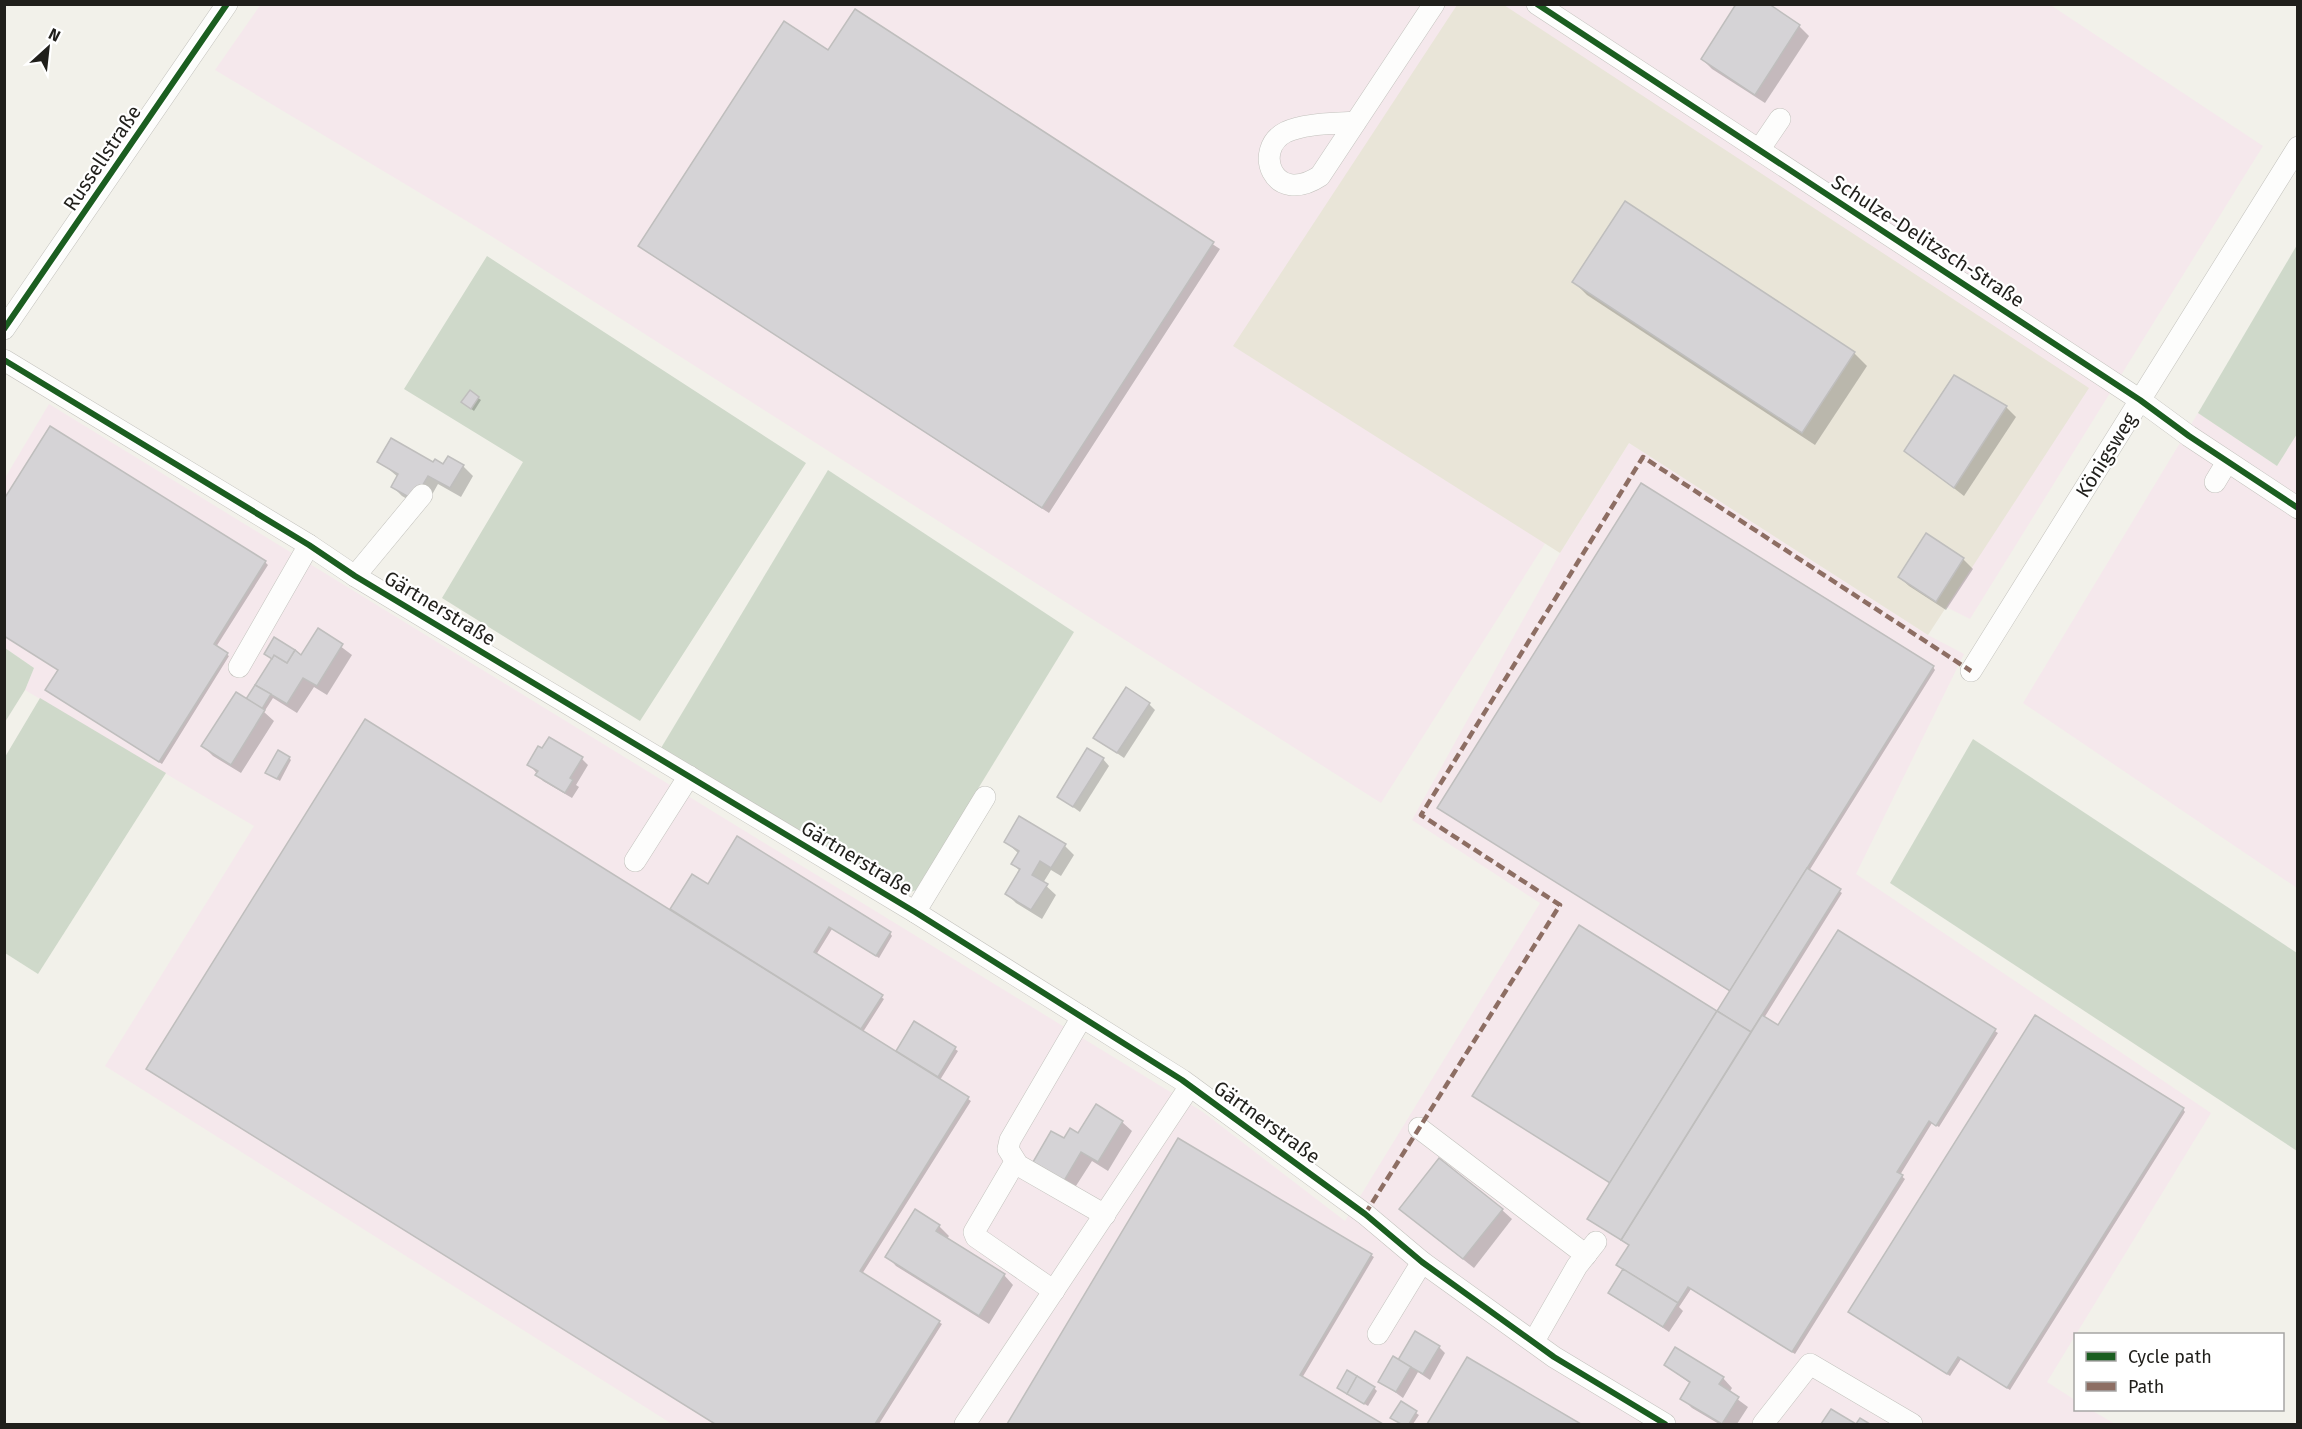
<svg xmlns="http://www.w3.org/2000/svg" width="2302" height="1429" font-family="'Fira Sans',sans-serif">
	<rect width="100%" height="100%" fill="#f2f1ea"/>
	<g fill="#f5e8ec">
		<polygon points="261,4 2049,4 2263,146 1970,619 1936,602 1632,406 1381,803 480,229 215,70"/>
		<polygon points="49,404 1203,1112 1345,1221 1540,903 1412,820 1560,553 1629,443 1928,635 1964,654 1856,874 2211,1113 2047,1382 2075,1400 2076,1410 2091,1410 2115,1424 672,1424 105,1066 254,826 25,690 34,668 5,648 5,478"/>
		<polygon points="2198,413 2277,466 2297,434 2297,888 2023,703"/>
	</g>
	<polygon fill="#e9e5d8" points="1457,5 1504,5 2089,388 1928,635 1629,443 1560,553 1233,346"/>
	<g fill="#cfd9ca">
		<polygon points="2297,245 2297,434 2277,466 2198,413"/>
		<polygon points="487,256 806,463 640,721 442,598 523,462 404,389"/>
		<polygon points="828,470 1074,632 916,890 903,895 661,748"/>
		<polygon points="5,648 34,668 25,690 5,722"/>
		<polygon points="40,698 166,773 38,974 5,953 5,757"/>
		<polygon points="1973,739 2297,953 2297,1151 1890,883"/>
	</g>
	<g fill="#0003">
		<polygon points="855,11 1220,249 1049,513 640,246 829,52"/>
		<polygon points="1799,26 1809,36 1765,103 1712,69 1702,59"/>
		<polygon points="1574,282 1854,353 1867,366 1815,445 1587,295"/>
		<polygon points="470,392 481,400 474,411 466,405"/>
		<polygon points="2006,407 2016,417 1964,496 1906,451"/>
		<polygon points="379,461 463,466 473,476 461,497 438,484 424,509 402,496 392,486 398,477"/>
		<polygon points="1963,559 1973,569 1946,610 1909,586 1899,577"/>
		<polygon points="265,562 268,565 216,647 229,656 162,764 47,690"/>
		<polygon points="319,630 352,655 327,695 314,687 297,713 273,698 264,712 274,721 241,773 213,756 203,746 247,701 302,657"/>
		<polygon points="1933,667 1935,670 1809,871 1842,893 1764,1018 1778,1027 1838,932 1998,1033 1939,1127 1932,1123 1900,1175 1905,1179 1795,1354 1691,1289 1679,1307 1683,1311 1669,1332 1610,1292 1624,1269 1630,1246 1592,1221 1731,992 1442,810"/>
		<polygon points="1149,704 1155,710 1124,758 1095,738"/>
		<polygon points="289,758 291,760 280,781 267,773"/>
		<polygon points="582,759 588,765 576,785 579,787 572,798 543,781 529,764"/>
		<polygon points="1103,759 1109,766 1080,812 1059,797"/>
		<polygon points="1005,841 1065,846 1074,855 1061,876 1051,870 1043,883 1056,895 1042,919 1016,903 1007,894 1020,871 1013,864 1019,854"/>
		<polygon points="692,876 708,886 890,933 892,936 879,958 832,929 816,955 884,999 863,1032 896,1053 915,1023 958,1051 940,1080 971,1101 862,1274 942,1324 879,1424 715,1424 150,1071 670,911"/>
		<polygon points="2183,1109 2185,1112 2010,1390 1961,1359 1950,1376 1853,1314"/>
		<polygon points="1122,1122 1132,1131 1108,1171 1092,1161 1074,1189 1044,1171 1078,1135"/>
		<polygon points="1179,1140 1374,1257 1302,1378 1380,1424 1008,1424"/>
		<polygon points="1502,1210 1512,1219 1474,1268 1411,1218"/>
		<polygon points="939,1226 949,1236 946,1240 1004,1275 1013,1285 989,1324 896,1266 887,1256"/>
		<polygon points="1439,1347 1445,1353 1430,1380 1418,1372 1403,1398 1380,1381 1399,1362"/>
		<polygon points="1468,1359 1578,1424 1428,1424"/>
		<polygon points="1665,1365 1723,1378 1732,1388 1729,1393 1748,1407 1737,1424 1719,1424 1692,1408 1682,1398 1691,1384"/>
		<polygon points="1374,1388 1377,1391 1368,1406 1341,1390"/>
		<polygon points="1401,1403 1419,1415 1413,1424 1401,1424 1392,1418"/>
	</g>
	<g fill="#d5d3d6" stroke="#bfbebd" stroke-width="1.5">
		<polygon points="1736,4 1769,4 1800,25 1755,95 1701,59"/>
		<polygon points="855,9 1214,242 1042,508 638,246 784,21 828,50"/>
		<polygon points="1625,201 1855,352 1802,433 1572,282"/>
		<polygon points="1954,375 2007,406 1954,488 1904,451"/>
		<polygon points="470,390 479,397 471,409 461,402"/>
		<polygon points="50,426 266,561 214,644 228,653 159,762 45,690 58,670 4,636 4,499"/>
		<polygon points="391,438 433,462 435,459 443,464 448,456 464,465 450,488 428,476 414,500 391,487 398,474 377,462"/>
		<polygon points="1641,483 1934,666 1730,991 1437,808"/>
		<polygon points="1926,533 1964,558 1936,602 1898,577"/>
		<polygon points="318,628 343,644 317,686 303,678 287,704 255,685 274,655 287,663 295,650 301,655"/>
		<polygon points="274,637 295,650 287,663 274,655 272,659 264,654"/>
		<polygon points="255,685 271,694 262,709 246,699"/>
		<polygon points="1126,687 1150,703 1117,753 1093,738"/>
		<polygon points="236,692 265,710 231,765 201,746"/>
		<polygon points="365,719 969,1097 860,1271 940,1321 875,1424 715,1424 146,1069"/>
		<polygon points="549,737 583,757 570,778 573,780 565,793 535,775 538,771 527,765 538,746 542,748"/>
		<polygon points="1087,748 1104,758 1073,807 1057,797"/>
		<polygon points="278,750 290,757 277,779 265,773"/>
		<polygon points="1019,816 1066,844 1051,868 1040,861 1032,875 1048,884 1031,910 1005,894 1020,869 1011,864 1019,851 1004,842"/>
		<polygon points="737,836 891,932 876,956 829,927 814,952 883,995 861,1029 670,909 692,874 708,884"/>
		<polygon points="1807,868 1841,889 1751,1032 1717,1011"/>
		<polygon points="1579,925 1717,1011 1610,1183 1472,1096"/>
		<polygon points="1838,930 1996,1029 1936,1126 1929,1121 1897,1172 1903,1175 1792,1352 1688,1287 1678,1303 1616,1265 1629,1245 1621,1240 1762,1015 1778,1025"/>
		<polygon points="1717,1011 1751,1032 1621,1240 1587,1219"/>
		<polygon points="2035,1015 2184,1108 2007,1388 1958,1357 1947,1374 1848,1312"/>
		<polygon points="914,1021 956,1047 938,1077 896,1051"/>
		<polygon points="1096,1104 1123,1121 1098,1162 1081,1152 1064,1181 1033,1162 1051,1131 1064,1138 1070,1128 1078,1133"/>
		<polygon points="1178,1138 1372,1254 1300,1375 1383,1424 1007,1424"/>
		<polygon points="1439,1158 1503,1209 1463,1259 1399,1209"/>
		<polygon points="915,1209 940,1225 936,1231 1005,1274 979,1316 885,1257"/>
		<polygon points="1623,1269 1678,1303 1663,1327 1608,1293"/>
		<polygon points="1415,1331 1440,1346 1423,1374 1398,1360"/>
		<polygon points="1675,1347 1724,1377 1719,1384 1739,1397 1722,1424 1680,1399 1690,1382 1664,1365"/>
		<polygon points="1393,1356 1411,1367 1396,1392 1378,1382"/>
		<polygon points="1467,1357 1581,1424 1427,1424"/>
		<polygon points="1347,1370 1357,1376 1347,1394 1337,1388"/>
		<polygon points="1357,1376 1375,1387 1364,1404 1347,1394"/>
		<polygon points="1401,1401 1417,1411 1409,1424 1401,1424 1390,1418"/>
		<polygon points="1831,1409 1856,1424 1860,1418 1870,1424 1821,1424"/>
	</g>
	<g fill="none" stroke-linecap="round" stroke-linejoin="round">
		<defs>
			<g id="minor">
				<polyline points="1537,4 2140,400 2189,436 2298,508"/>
				<path d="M1356,122C1334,124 1306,123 1286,132C1252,149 1273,207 1320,176L1434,4"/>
				<polyline points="1759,150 1780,119"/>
				<polyline points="4,329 227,4"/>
				<polyline points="4,360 309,545 355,576 915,912 1182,1080 1365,1214 1422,1262 1554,1357 1665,1424"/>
				<polyline points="2215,482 2227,462"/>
				<polyline points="355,576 422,495"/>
				<polyline points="239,667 309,545"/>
				<polyline points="1971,671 2298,147"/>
				<polyline points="635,861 689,776"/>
				<polyline points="915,912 985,797"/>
				<polyline points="1082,1017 1010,1140 1008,1149 1018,1165 1105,1215"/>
				<polyline points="1419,1128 1586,1255"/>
				<polyline points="1015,1162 974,1232 976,1237 1054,1291"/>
				<polyline points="1378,1334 1422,1262"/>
				<polyline points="1534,1341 1577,1266 1596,1242"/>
				<polyline points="965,1424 1190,1086"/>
				<polyline points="1763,1424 1810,1364 1912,1424"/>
			</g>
		</defs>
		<use href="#minor" stroke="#c3c2bd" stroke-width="22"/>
		<use href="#minor" stroke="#fdfdfc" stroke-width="21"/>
		<polyline stroke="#8d6e63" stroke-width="4.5" stroke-dasharray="9 4.5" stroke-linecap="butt" points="1365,1214 1560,905 1421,815 1643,457 1971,671"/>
		<defs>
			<g id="cycleway">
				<polyline points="1537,4 2140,400 2189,436 2298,508"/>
				<polyline points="4,329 227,4"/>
				<polyline points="4,360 309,545 355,576 915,912 1182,1080 1365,1214 1422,1262 1554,1357 1665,1424"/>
			</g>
		</defs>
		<use href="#cycleway" stroke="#fff" stroke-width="10"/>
		<use href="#cycleway" stroke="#1b5e20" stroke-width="6"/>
	</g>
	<g text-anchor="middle" stroke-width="4.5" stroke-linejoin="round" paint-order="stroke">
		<g font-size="20" fill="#201f1b" stroke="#fff">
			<text transform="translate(102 158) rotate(-56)" y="7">Russellstraße</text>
			<text transform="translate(1928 241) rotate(33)" y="7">Schulze-Delitzsch-Straße</text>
			<text transform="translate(2106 455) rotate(-58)" y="7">Königsweg</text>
			<text transform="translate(440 608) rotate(31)" y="7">Gärtnerstraße</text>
			<text transform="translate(857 858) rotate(31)" y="7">Gärtnerstraße</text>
			<text transform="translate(1267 1122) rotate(36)" y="7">Gärtnerstraße</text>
		</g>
	</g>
	<rect width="2302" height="1429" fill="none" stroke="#201f1b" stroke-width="12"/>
	<rect x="2074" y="1333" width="210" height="78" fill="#ffffff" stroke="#a6a5a4" stroke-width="1.5"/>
	<rect x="2086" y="1352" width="30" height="9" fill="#1b5e20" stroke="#a6a5a4" stroke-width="1.5"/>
	<text x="2128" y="1363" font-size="18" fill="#201f1b">Cycle path</text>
	<rect x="2086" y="1382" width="30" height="9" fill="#8d6e63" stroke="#a6a5a4" stroke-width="1.5"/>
	<text x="2128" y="1393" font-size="18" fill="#201f1b">Path</text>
	<g transform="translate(48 48) rotate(27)" stroke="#ffffff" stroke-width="4.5" paint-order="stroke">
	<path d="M0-4.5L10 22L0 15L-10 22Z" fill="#201f1b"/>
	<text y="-9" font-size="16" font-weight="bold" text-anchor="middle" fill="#201f1b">N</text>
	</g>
</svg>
